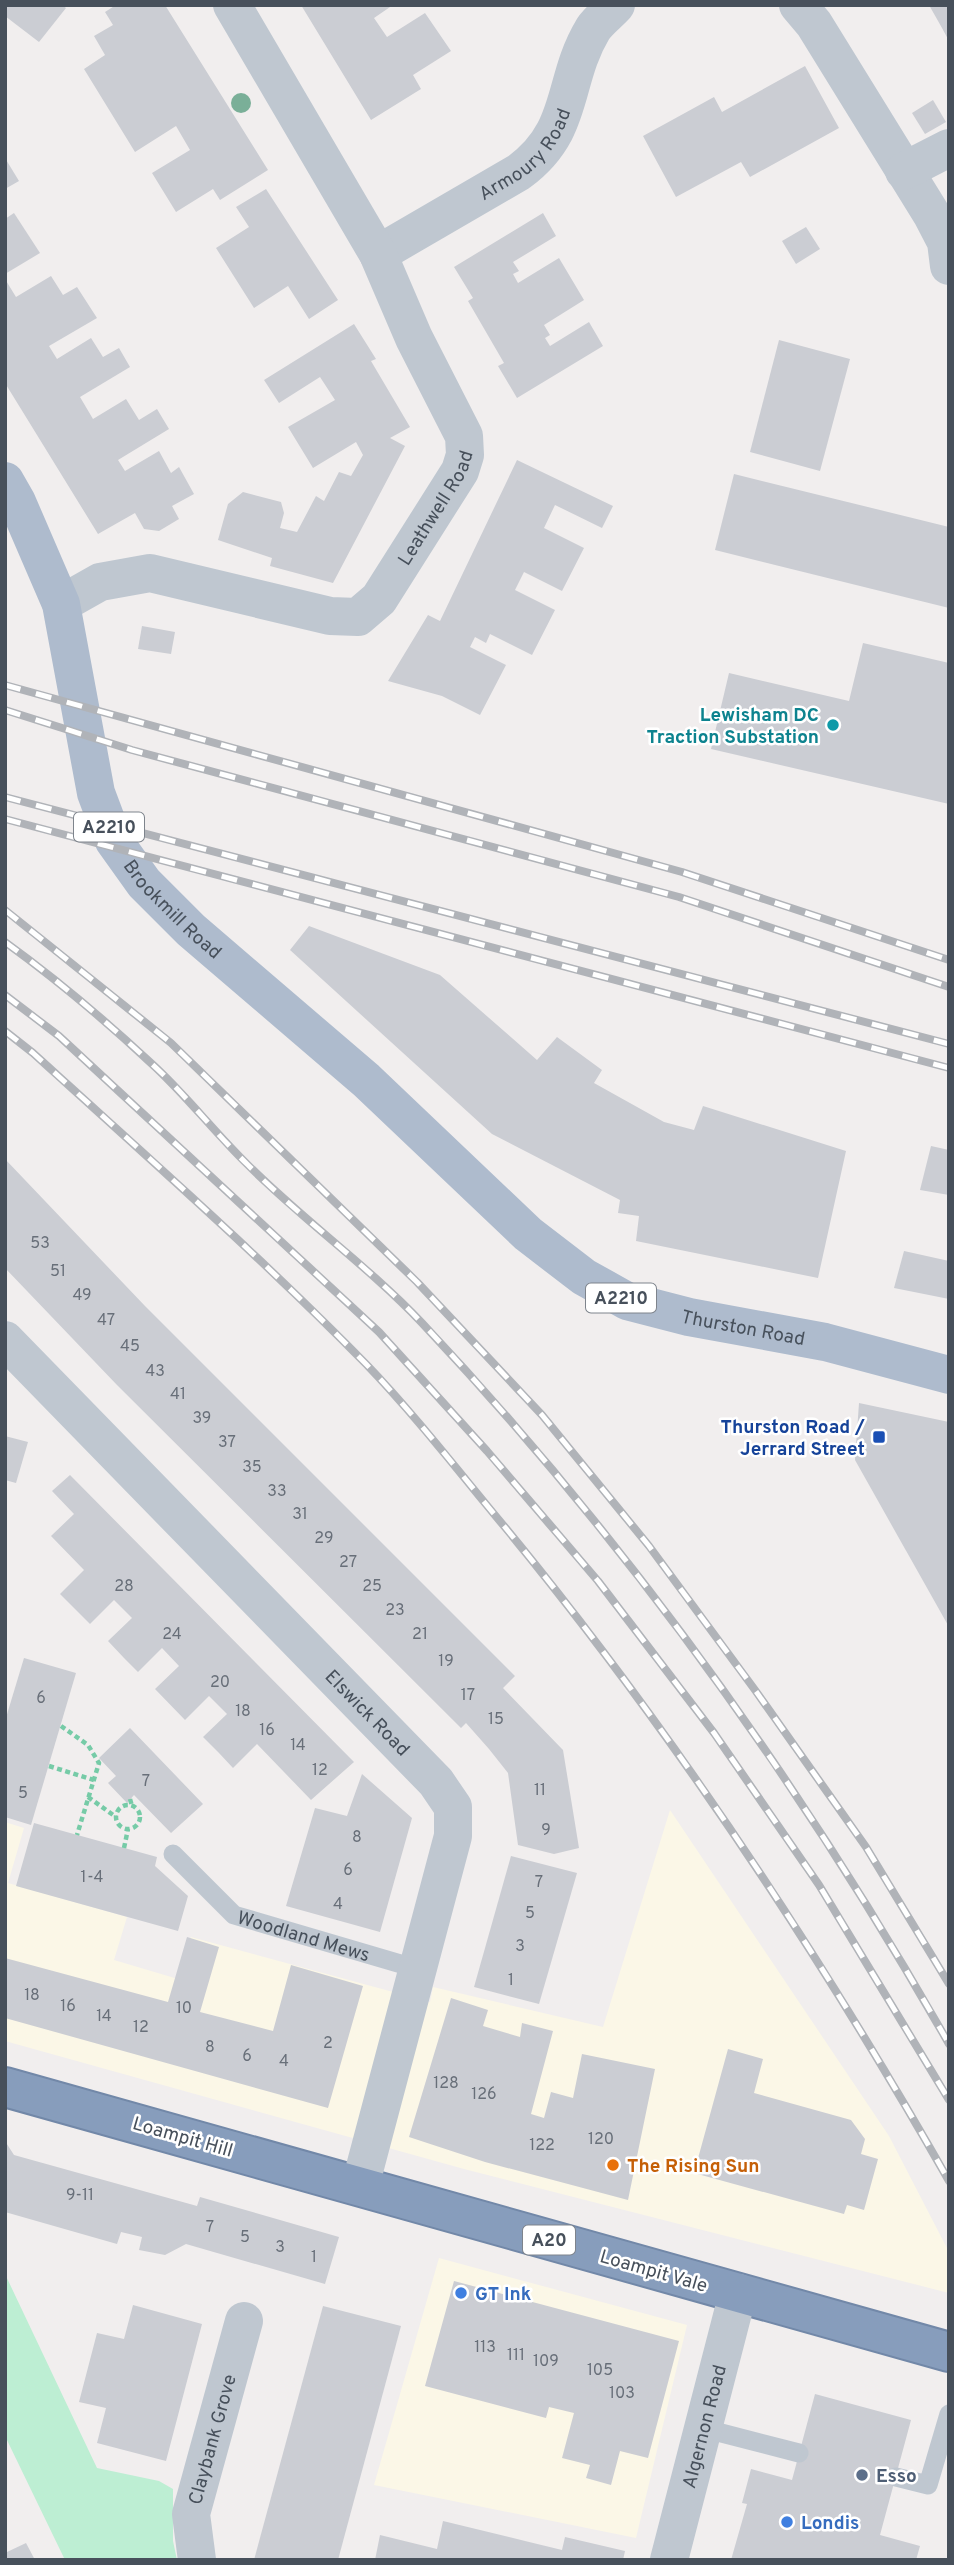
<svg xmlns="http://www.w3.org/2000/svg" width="954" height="2565" font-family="Overpass,sans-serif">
	<rect width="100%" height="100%" fill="#f1eeee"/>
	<g fill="#fbf7e7">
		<polygon points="670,1810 889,2136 949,2252 949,2293 464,2169 5,2041 5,1822 24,1828 8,1883 127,1917 114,1960 178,1979 191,1937 430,2002 433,1987 603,2027"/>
		<polygon points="439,2258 687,2325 636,2538 374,2485"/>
	</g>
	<polygon fill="#bdeed3" points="5,2274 97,2468 159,2481 173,2489 173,2541 177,2560 65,2560 5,2436"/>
	<g fill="#cbcdd3">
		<polygon points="5,5 62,5 66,8 39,42 5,16"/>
		<polygon points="116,5 165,5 268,170 220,200 213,189 176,212 152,173 190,150 176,126 135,152 84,69 105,55 94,36 113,25 105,12"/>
		<polygon points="301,5 393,5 374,18 387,37 425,13 451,51 413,75 421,89 371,120"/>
		<polygon points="929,5 949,5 949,41 942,28"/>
		<polygon points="805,66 839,128 750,177 741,162 676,197 643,136 714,97 722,112"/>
		<polygon points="933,100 946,122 925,134 912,113"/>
		<polygon points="5,158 19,181 5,189"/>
		<polygon points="266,189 338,300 309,319 288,286 254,308 216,248 249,227 236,207"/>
		<polygon points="14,213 40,253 5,274 5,219"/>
		<polygon points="543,213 556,236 513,262 519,271 513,274 518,283 559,258 584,300 544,325 550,335 545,338 550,346 589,322 603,346 517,398 498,366 504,363 468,301 473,298 454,267"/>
		<polygon points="806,227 820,249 796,264 782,241"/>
		<polygon points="51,276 63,295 77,287 97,318 49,346 57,359 91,338 103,357 119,348 130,367 80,397 93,419 126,399 139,420 157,409 169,429 118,460 125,471 159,451 171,473 179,467 194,494 172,506 179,519 159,531 144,529 135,513 98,534 5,383 5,279 16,297"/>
		<polygon points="354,324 376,359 371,361 410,427 390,438 405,446 333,583 270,566 272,558 218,540 228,504 243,492 281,502 284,513 280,528 297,532 316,496 324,501 339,472 351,476 363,455 356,442 313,468 288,427 335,400 320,377 279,403 264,380"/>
		<polygon points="779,340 850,359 820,471 750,452"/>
		<polygon points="517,460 613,506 602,528 555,505 544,528 584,548 562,591 524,572 515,590 555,610 532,655 490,634 486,643 475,637 470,647 506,665 480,715 442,696 388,681 428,615 440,621"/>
		<polygon points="734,474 949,527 949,608 715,550"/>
		<polygon points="142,626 175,632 171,654 138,649"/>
		<polygon points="863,643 949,663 949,804 711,749 729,673 849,701"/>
		<polygon points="309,926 440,975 537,1060 557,1037 602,1070 594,1083 664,1122 694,1130 703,1106 846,1151 818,1278 636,1241 639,1216 618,1213 620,1200 492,1134 290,950"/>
		<polygon points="931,1146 949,1150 949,1195 920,1190"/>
		<polygon points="5,1159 145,1306 515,1676 503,1688 563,1750 579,1848 554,1854 518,1845 508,1773 489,1749 466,1723 461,1728 117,1385 5,1268"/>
		<polygon points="904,1251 949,1261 949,1299 894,1288"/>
		<polygon points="859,1403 949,1422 949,1627 855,1460"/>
		<polygon points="5,1436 28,1442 16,1483 5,1480"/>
		<polygon points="70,1475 354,1762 311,1800 257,1744 233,1768 219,1753 203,1737 227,1714 209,1696 185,1720 155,1689 179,1666 162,1648 138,1672 124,1658 108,1641 132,1618 114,1600 90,1624 60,1594 84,1570 51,1536 74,1514 52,1491"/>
		<polygon points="24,1658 76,1673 31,1825 5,1817 5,1721"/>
		<polygon points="130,1728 203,1804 171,1833 134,1795 127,1803 108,1783 116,1776 99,1758"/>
		<polygon points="362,1774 412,1818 380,1932 286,1906 315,1808 347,1816"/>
		<polygon points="34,1823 157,1857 155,1866 188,1896 178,1931 16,1886"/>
		<polygon points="511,1856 577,1873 539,2004 474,1987"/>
		<polygon points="187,1937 219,1947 200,2012 273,2031 291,1965 363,1986 328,2108 5,2018 5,1958 168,2002"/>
		<polygon points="451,1998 488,2010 483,2026 520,2037 522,2023 553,2031 531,2114 544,2118 551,2092 573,2098 582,2054 655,2069 628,2200 485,2162 409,2137"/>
		<polygon points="728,2049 763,2059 754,2093 851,2120 865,2139 861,2154 878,2159 864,2210 847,2205 844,2214 694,2173"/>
		<polygon points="5,2141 14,2155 197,2206 200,2197 339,2237 325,2284 186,2244 165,2255 139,2250 142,2237 121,2232 117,2244 5,2212"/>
		<polygon points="454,2281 679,2341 648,2458 620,2451 611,2485 586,2478 590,2465 562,2458 574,2413 549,2407 546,2418 425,2386"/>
		<polygon points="133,2305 202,2324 166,2461 97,2443 106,2408 79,2402 97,2333 124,2339"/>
		<polygon points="323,2306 401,2326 338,2560 254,2560"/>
		<polygon points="815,2394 911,2420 880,2535 920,2546 916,2560 731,2560 747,2504 742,2503 751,2469 792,2480"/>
		<polygon points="443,2521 562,2550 565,2537 625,2551 623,2560 375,2560 380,2535 437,2549"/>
		<polygon points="26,2543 35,2560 5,2560 5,2548 7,2552"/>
	</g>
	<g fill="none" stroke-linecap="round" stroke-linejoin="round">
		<defs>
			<polyline id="highway" points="5,2087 949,2352"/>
		</defs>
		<use href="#highway" stroke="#7288a8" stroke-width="42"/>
		<g stroke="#76cba7" stroke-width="4.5" stroke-dasharray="5 3.5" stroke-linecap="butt">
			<polyline points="61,1726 88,1745 99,1763 77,1835"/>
			<polyline points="49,1766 94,1780"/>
			<polyline points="88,1797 116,1817"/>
			<polyline points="130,1799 132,1806"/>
			<circle cx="128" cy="1817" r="12"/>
			<polyline points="124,1848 128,1829"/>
		</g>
		<g stroke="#bfc7d0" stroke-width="19">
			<path id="s1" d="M173,1854L234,1915L418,1969"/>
			<polyline points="702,2428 799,2453"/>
			<polyline points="896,2477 928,2485 949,2414"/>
		</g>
		<g stroke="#bfc7d0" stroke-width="38">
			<polyline points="798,5 814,24 932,215 946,242 949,266"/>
			<polyline points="904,171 949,148"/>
			<path id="s2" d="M378,254L519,172C576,130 561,82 593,29C599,20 609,13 616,5"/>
			<path id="s3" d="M61,604L100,582L150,573L330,616L358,617L379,599L460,471L465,455L464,436L414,338L378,254L232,5"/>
			<path id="s4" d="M5,1340L436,1782L453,1807V1836L360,2186"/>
			<path id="s5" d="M197,2560L191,2514L244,2321"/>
			<path id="s6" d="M669,2560L738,2293"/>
		</g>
		<path stroke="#aebbcd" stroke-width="38" id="s7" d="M5,481L17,502L61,604L96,793L114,841L144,883L191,930L366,1080L528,1234L584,1277L627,1301L689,1317L825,1342L949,1375"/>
		<use href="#highway" stroke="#879dbc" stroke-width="38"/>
		<defs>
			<g id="rail">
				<polyline points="5,685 682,872 949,960"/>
				<polyline points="5,710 132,750 679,897 949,987"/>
				<polyline points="5,797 949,1044"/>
				<polyline points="5,819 949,1068"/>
				<polyline points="5,910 171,1043 417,1282 542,1415 649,1546 755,1690 866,1847 949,1984"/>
				<path d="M5,942C56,979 106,1021 152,1064C186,1095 215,1133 248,1165C303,1220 368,1266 422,1323C626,1540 802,1785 949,2044"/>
				<polyline points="5,995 59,1036 379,1332 487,1451 598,1581 714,1733 819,1885 949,2100"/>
				<path d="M5,1031L33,1053C145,1155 260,1256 366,1364C415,1415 459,1472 504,1526C672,1730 818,1951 949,2181"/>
			</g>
		</defs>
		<use href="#rail" stroke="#b0b3b8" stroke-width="8"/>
		<use href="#rail" stroke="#fff" stroke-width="5" stroke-dasharray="16" stroke-linecap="butt"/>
	</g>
	<circle fill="#7aaf98" cx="241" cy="103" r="10"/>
	<circle fill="#0f9aa8" stroke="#fff" stroke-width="2.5" cx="833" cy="725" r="7"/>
	<rect fill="#1a4fb4" stroke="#fff" stroke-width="2.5" x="872" y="1430" width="14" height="14" rx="3.5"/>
	<circle fill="#e8710a" stroke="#fff" stroke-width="2.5" cx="613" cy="2165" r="7"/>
	<g fill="#3f7fe0" stroke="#fff" stroke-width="2.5">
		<circle cx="461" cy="2293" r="7"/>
		<circle cx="787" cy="2522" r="7"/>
	</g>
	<circle fill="#5c6f8a" stroke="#fff" stroke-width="2.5" cx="862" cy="2475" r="7"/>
	<g text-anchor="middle" stroke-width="5" stroke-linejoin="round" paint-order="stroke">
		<g font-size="16" fill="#686f79">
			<text x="40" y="1248">53</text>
			<text x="58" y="1276">51</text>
			<text x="82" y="1300">49</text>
			<text x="106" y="1325">47</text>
			<text x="130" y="1351">45</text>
			<text x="155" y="1376">43</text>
			<text x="178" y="1399">41</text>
			<text x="202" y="1423">39</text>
			<text x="227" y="1447">37</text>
			<text x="252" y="1472">35</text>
			<text x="277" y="1496">33</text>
			<text x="300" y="1519">31</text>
			<text x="324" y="1543">29</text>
			<text x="348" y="1567">27</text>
			<text x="124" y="1591">28</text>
			<text x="372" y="1591">25</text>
			<text x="395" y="1615">23</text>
			<text x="172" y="1639">24</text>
			<text x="420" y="1639">21</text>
			<text x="446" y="1666">19</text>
			<text x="220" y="1687">20</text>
			<text x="468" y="1700">17</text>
			<text x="41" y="1703">6</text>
			<text x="243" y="1716">18</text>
			<text x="496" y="1724">15</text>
			<text x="267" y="1735">16</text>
			<text x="298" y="1750">14</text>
			<text x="320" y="1775">12</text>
			<text x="146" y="1786">7</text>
			<text x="540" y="1795">11</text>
			<text x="23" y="1798">5</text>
			<text x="546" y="1835">9</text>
			<text x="357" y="1842">8</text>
			<text x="348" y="1875">6</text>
			<text x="92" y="1882">1-4</text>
			<text x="539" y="1887">7</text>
			<text x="338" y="1909">4</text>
			<text x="530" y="1918">5</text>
			<text x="520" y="1951">3</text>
			<text x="511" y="1985">1</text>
			<text x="32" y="2000">18</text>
			<text x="68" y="2011">16</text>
			<text x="184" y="2013">10</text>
			<text x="104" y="2021">14</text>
			<text x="141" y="2032">12</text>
			<text x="328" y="2048">2</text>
			<text x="210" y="2052">8</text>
			<text x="247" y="2061">6</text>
			<text x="284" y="2066">4</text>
			<text x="446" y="2088">128</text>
			<text x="484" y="2099">126</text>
			<text x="601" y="2144">120</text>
			<text x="542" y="2150">122</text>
			<text x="80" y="2200">9-11</text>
			<text x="210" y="2232">7</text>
			<text x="245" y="2242">5</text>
			<text x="280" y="2252">3</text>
			<text x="314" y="2262">1</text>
			<text x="485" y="2352">113</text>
			<text x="516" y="2360">111</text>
			<text x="546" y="2366">109</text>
			<text x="600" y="2375">105</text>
			<text x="622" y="2398">103</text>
		</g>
		<g fill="#fff" stroke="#7e848c" stroke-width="2">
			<rect x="74" y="812.5" width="70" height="29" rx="5"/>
			<rect x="586" y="1283.5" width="70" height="29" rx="5"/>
			<rect x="523" y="2225.5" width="52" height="29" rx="5"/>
		</g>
		<g font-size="18" font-weight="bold" fill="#47505b">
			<text x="109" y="833">A2210</text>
			<text x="621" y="1304">A2210</text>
			<text x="549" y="2246">A20</text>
		</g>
		<g font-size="19" fill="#47505b" stroke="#fff">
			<text dy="7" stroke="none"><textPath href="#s2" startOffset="180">Armoury Road</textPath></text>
			<text dy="7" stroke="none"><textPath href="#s3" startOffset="444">Leathwell Road</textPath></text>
			<text dy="7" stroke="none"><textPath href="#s7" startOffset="469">Brookmill Road</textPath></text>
			<text dy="7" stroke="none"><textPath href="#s7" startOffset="1190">Thurston Road</textPath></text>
			<text dy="7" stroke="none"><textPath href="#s4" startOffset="520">Elswick Road</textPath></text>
			<text dy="7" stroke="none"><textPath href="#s1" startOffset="159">Woodland Mews</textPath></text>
			<text transform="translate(183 2136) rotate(16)" y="7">Loampit Hill</text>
			<text transform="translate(654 2270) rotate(16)" y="7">Loampit Vale</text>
			<text dy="7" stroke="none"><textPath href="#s6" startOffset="138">Algernon Road</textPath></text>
			<text dy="7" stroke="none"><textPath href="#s5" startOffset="124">Claybank Grove</textPath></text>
		</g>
		<g font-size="19" font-weight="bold" fill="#0d838f" stroke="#fff" text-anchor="end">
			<text x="819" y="721">Lewisham DC<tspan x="819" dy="22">Traction Substation</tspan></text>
		</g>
		<g font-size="19" font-weight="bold" fill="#164399" stroke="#fff" text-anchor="end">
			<text x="865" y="1433">Thurston Road /<tspan x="865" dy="22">Jerrard Street</tspan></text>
		</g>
		<g font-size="19" font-weight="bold" fill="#c56008" stroke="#fff" text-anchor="start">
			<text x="627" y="2172">The Rising Sun</text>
		</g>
		<g font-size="19" font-weight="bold" fill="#366cbe" stroke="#fff" text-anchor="start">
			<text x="475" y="2300">GT Ink</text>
			<text x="801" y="2529">Londis</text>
		</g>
		<g font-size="19" font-weight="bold" fill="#4e5e75" stroke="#fff" text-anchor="start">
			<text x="876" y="2482">Esso</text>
		</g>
	</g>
	<rect width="954" height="2565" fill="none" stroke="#47505b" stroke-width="14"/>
</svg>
